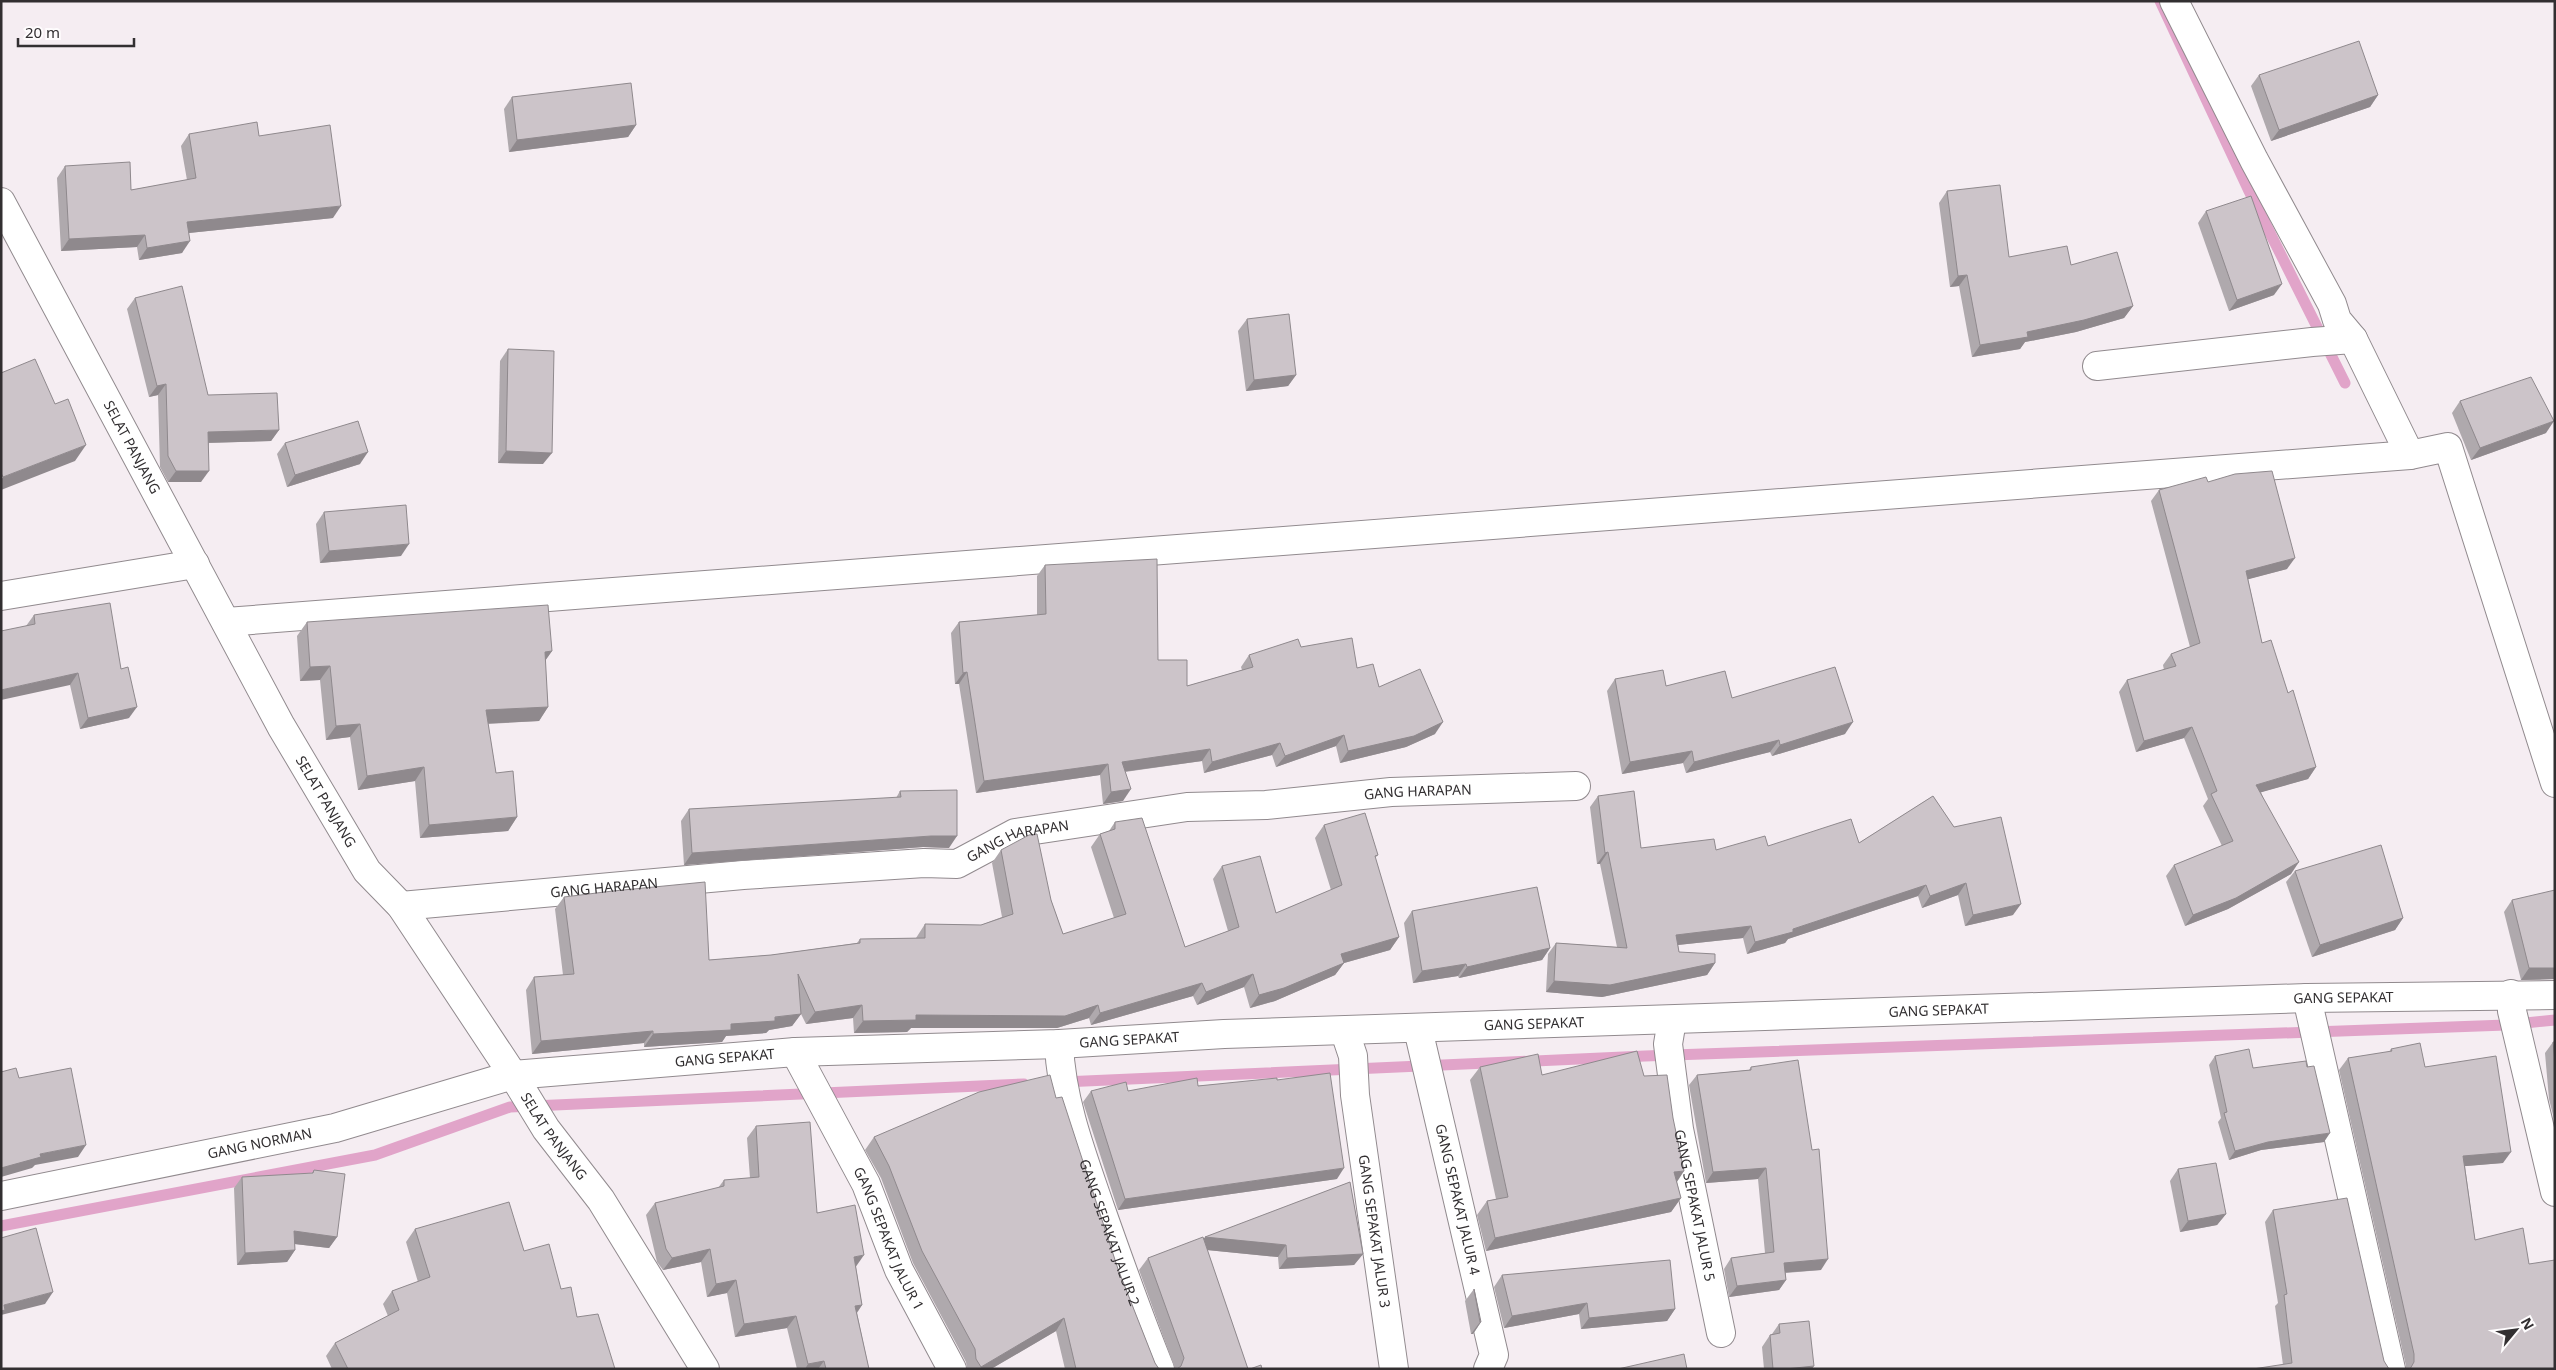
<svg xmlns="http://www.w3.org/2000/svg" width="2556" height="1370" font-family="'Noto Sans',sans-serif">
	<rect width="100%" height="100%" fill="#f5edf2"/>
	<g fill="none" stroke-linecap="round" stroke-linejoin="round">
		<g stroke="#e1a4c9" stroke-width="11">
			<polyline points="2160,1 2248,189 2345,383"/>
			<polyline points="1063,1082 1645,1056 2506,1025 2555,1020"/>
			<polyline points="1,1226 375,1155 510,1107 1024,1084"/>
		</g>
		<defs>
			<g id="street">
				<path id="s1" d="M1,202L281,726L367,871L401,906L513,1075L546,1129L601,1200L705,1369"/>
				<polyline points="2097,366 2312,342 2353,339"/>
				<polyline points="2410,455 2448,447 2555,783"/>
				<polyline points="1,596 195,564"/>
				<path d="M226,622C954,564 1683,517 2410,455L2353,339L2337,320L2332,304L2254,160L2174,1"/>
				<path id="s2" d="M401,906L743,875L924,863L957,864L1015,833L1187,807L1266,805L1391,792L1576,786"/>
				<polyline points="2511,994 2512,1011 2555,1192"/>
				<polyline points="2307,998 2391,1369"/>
				<path id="s3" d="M1672,1020L1668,1044L1679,1129L1721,1333"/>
				<path id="s4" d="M1418,1029L1494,1355L1488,1369"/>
				<path id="s5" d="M1345,1032L1353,1056L1355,1095L1394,1369"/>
				<path id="s6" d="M1059,1044C1061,1100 1082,1155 1100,1207C1119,1261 1138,1315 1160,1369"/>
				<path id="s7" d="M795,1052L866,1184L899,1270L952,1369"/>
				<path id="s8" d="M1,1196L335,1128L513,1075L795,1052L1059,1044L1224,1034L2307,998L2555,995"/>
			</g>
		</defs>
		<use href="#street" stroke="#918a8e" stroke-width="30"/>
		<use href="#street" stroke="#fff" stroke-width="28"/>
	</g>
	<g fill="#afa9ad">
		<polygon points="2259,75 2378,95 2370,107 2271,141 2251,86"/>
		<polygon points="512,97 636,125 628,137 509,152 504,109"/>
		<polygon points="189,134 259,136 333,218 189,233 182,253 139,260 137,247 61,251 57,178 65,166 131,190 187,180 181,146"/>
		<polygon points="1947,191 2009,257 2071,265 2133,306 2124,318 2076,332 2025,342 2020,349 1972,357 1959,286 1950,287 1939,203"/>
		<polygon points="2206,211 2274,295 2229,311 2198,223"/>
		<polygon points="135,298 208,395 279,430 271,441 209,443 201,482 168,482 160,467 158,395 149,397 127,309"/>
		<polygon points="1247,319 1296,375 1288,386 1246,391 1238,331"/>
		<polygon points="508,349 543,464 498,463 500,361"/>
		<polygon points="2460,401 2546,433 2471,460 2452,413"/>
		<polygon points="285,443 360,464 287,487 277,454"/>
		<polygon points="2208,482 2287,569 2248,579 2262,643 2288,693 2316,767 2308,779 2261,792 2291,874 2228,909 2185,926 2166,876 2174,865 2222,846 2203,806 2208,799 2184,738 2136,752 2119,692 2127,680 2164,670 2163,665 2171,654 2190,647 2151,501 2159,490"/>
		<polygon points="324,512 401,556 320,563 316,524"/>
		<polygon points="1045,565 1158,660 1187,686 1242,670 1241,667 1249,655 1301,647 1357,668 1379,687 1435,734 1406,747 1340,763 1336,746 1276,767 1272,755 1204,773 1202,761 1125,772 1123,801 1103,804 1100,775 976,793 959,684 955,684 951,633 959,622 1037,615 1037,576"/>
		<polygon points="34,615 121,669 129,718 80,729 70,685 26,626"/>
		<polygon points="307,622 552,651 545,661 548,707 539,721 488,724 496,773 517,817 508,831 420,838 415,781 358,790 350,737 326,740 320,680 300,681 297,636"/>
		<polygon points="1615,679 1666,686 1732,698 1845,734 1772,756 1770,752 1686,773 1683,763 1622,774 1607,691"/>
		<polygon points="900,791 949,848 923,847 684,865 681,821 689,809 896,798"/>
		<polygon points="1598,796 1641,848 1716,850 1768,846 1859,843 1933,796 2013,915 1965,926 1958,895 1922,908 1918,896 1788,939 1785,943 1747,954 1743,938 1678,945 1679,952 1715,963 1707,975 1602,997 1546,992 1548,954 1556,943 1617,947 1600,864 1597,864 1590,807"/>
		<polygon points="1115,822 1185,947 1228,931 1213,879 1222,866 1276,913 1331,890 1315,838 1324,825 1378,855 1375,858 1399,937 1390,950 1344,963 1335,975 1275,1001 1250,1008 1244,987 1197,1005 1193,996 1091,1025 1089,1018 1057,1028 911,1028 907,1032 854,1033 853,1018 806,1024 801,1014 792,1026 769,1030 766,1033 726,1036 722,1042 644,1047 644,1043 532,1054 526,990 534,977 563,975 555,909 564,897 709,960 771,955 857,943 860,939 916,938 925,924 981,925 1002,917 992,863 1001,850 1051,900 1063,934 1114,918 1091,847 1100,834 1109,831"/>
		<polygon points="2295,871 2403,918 2395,930 2312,957 2286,882"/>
		<polygon points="2512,900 2555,979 2521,980 2504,912"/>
		<polygon points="1412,911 1550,948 1542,960 1459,978 1458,976 1413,983 1404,923"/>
		<polygon points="2553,1042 2555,1042 2555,1123 2549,1099 2545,1053"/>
		<polygon points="2391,1049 2425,1067 2503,1163 2465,1166 2475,1240 2529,1264 2555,1369 2406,1369 2406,1366 2339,1070 2348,1058 2389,1052"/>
		<polygon points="2215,1056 2253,1068 2307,1067 2324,1142 2261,1150 2229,1160 2218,1122 2221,1118 2209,1065"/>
		<polygon points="1480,1067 1542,1075 1644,1076 1673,1118 1677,1182 1681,1198 1671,1212 1486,1251 1477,1215 1487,1201 1496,1199 1470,1080"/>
		<polygon points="1751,1067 1821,1270 1786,1273 1786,1280 1779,1290 1729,1297 1724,1269 1731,1258 1765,1253 1758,1179 1706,1183 1689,1085 1697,1075 1749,1070"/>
		<polygon points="1277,1080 1337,1179 1118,1210 1083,1102 1091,1091 1128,1091"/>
		<polygon points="1056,1098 1118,1269 1155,1363 1159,1369 1065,1369 1056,1331 991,1369 967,1369 966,1362 913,1263 881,1178 865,1150 874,1137"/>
		<polygon points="756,1126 856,1267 862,1305 857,1313 869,1369 797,1369 787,1328 735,1337 727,1293 707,1297 701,1262 663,1270 657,1262 646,1215 655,1203 718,1188 724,1180 750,1178 747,1138"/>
		<polygon points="2178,1169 2226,1214 2217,1225 2180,1232 2170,1181"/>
		<polygon points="314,1170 337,1237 329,1248 295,1244 295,1250 287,1262 237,1265 234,1188 242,1177 311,1174"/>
		<polygon points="1350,1182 1363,1254 1354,1265 1279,1269 1278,1257 1207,1250 1248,1369 1175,1369 1139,1270 1148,1258 1203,1239"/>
		<polygon points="2273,1210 2384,1361 2283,1365 2275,1306 2278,1303 2265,1222"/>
		<polygon points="415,1229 524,1251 561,1289 577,1317 615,1369 332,1369 326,1356 335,1343 388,1316 383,1304 392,1291 418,1282 406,1242"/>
		<polygon points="1502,1275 1675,1309 1667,1321 1581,1329 1579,1314 1504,1328 1494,1287"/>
		<polygon points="1474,1289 1481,1322 1473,1334 1471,1334 1465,1301"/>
		<polygon points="1779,1324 1812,1369 1764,1369 1762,1347 1770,1335 1772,1334"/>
	</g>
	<g fill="#8f898d">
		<polygon points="2378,95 2370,107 2271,141 2279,130"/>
		<polygon points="636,125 628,137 509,152 517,140"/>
		<polygon points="341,206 333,218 179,234 187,222"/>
		<polygon points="145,235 137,247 61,251 69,239"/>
		<polygon points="190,241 182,253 139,260 147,248"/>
		<polygon points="1967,275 1959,286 1950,287 1958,276"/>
		<polygon points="2282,284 2274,295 2229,311 2237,300"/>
		<polygon points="2133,306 2124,318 2076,332 2025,342 2020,349 1972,357 1980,345 2027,332"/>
		<polygon points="1296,375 1288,386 1246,391 1254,380"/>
		<polygon points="166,384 158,395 149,397 157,386"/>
		<polygon points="2554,421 2546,433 2471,460 2480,448"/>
		<polygon points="279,430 271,441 201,443 208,432"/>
		<polygon points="86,445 75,461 1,490 1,480 3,477"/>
		<polygon points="506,451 552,453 543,464 498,463"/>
		<polygon points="368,452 360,464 287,487 295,475"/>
		<polygon points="176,471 209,471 201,482 168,482"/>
		<polygon points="409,544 401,556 320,563 329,551"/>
		<polygon points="2295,558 2287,569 2238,582 2246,571"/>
		<polygon points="552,651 542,665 545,652"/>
		<polygon points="330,666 320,680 300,681 310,667"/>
		<polygon points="967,672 959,684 955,684 963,673"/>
		<polygon points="78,673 70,685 1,700 1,690"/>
		<polygon points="137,707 129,718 80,729 88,718"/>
		<polygon points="548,707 539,721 476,724 486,710"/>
		<polygon points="1443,722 1435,734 1406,747 1340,763 1348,751"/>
		<polygon points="1853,722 1845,734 1772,756 1780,745"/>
		<polygon points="360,724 350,737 326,740 336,726"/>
		<polygon points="2192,727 2184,738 2136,752 2144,741"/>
		<polygon points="1344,735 1336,746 1276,767 1285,756"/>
		<polygon points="1779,740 1770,752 1686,773 1694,762"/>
		<polygon points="1280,743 1272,755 1204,773 1212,762"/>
		<polygon points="1210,749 1202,761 1114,773 1122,762"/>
		<polygon points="1692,751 1683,763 1622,774 1630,762"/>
		<polygon points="1108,764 1100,775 976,793 984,781"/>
		<polygon points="424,767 415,781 358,790 367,776"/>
		<polygon points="2316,767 2308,779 2248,796 2256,785"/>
		<polygon points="1131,789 1123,801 1103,804 1111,792"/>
		<polygon points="517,817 508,831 420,838 429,825"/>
		<polygon points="931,836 957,836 949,848 923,847 684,865 692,853"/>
		<polygon points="1608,852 1600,864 1597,864 1605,853"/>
		<polygon points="2299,862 2291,874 2228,909 2185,926 2193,915"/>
		<polygon points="1966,883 1958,895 1922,908 1930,896"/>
		<polygon points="1926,885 1918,896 1788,939 1785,943 1747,954 1755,942 1793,929"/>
		<polygon points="2021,904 2013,915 1965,926 1973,915"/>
		<polygon points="2403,918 2395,930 2312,957 2320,945"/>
		<polygon points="1751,926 1743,938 1668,946 1676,935"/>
		<polygon points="1399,937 1390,950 1344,963 1335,975 1275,1001 1250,1008 1259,995 1341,954"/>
		<polygon points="1550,948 1542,960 1459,978 1467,967"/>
		<polygon points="1715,963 1707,975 1602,997 1546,992 1554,981"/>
		<polygon points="1466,964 1458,976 1413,983 1422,971"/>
		<polygon points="2529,968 2555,968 2555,979 2521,980"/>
		<polygon points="1253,974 1244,987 1197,1005 1206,992"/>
		<polygon points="1202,983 1193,996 1091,1025 1100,1013"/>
		<polygon points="862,1005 853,1018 806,1024 815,1012"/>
		<polygon points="1098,1005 1089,1018 1057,1028 911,1028 907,1032 854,1033 863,1021 916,1015"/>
		<polygon points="801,1014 792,1026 769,1030 766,1033 726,1036 722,1042 644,1047 653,1034"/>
		<polygon points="653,1031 644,1043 532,1054 541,1041"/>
		<polygon points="2330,1133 2324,1142 2261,1150 2229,1160 2235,1151 2268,1142"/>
		<polygon points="86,1145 78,1157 35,1165 32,1168 1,1177 1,1168 40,1154"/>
		<polygon points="2511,1152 2503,1163 2455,1167 2463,1156"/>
		<polygon points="1344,1168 1337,1179 1118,1210 1125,1199"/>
		<polygon points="1766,1168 1758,1179 1706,1183 1713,1172"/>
		<polygon points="1684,1171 1675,1185 1674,1172"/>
		<polygon points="1681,1198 1671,1212 1486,1251 1495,1238"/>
		<polygon points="2226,1214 2217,1225 2180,1232 2188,1221"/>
		<polygon points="294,1231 337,1237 329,1248 286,1243"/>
		<polygon points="1205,1237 1286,1245 1278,1257 1197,1249"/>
		<polygon points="710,1249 701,1262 663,1270 672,1258"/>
		<polygon points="295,1250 287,1262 237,1265 245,1253"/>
		<polygon points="1363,1254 1354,1265 1279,1269 1287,1258"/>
		<polygon points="864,1255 855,1268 854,1257"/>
		<polygon points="1828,1259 1821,1270 1777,1273 1784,1263"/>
		<polygon points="736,1280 727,1293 707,1297 716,1284"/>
		<polygon points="1786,1280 1779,1290 1729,1297 1737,1286"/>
		<polygon points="53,1292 45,1304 1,1315 1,1308 4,1305"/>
		<polygon points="1587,1303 1579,1314 1504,1328 1512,1316"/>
		<polygon points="862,1305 853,1318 855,1306"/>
		<polygon points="1675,1309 1667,1321 1581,1329 1589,1318"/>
		<polygon points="796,1316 787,1328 735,1337 744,1324"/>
		<polygon points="1064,1318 1056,1331 991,1369 980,1369 981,1367"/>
		<polygon points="1480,1322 1481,1322 1473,1334 1471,1334"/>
		<polygon points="824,1361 818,1369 805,1369 808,1364"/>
		<polygon points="1814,1366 1812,1369 1786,1369"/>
	</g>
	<g fill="#ccc4c9" stroke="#8f898d">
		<polygon points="2359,41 2378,95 2279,130 2259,75"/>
		<polygon points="631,83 636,125 517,140 512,97"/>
		<polygon points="257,122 259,136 330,125 341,206 187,222 190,241 147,248 145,235 69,239 65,166 130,162 131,190 196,178 189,134"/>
		<polygon points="2000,185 2009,257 2067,246 2071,265 2117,252 2133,306 2084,320 2027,332 2028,337 1980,345 1967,275 1958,276 1947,191"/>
		<polygon points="2251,196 2282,284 2237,300 2206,211"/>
		<polygon points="182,286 208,395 277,393 279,430 208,432 209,471 176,471 168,456 166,384 157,386 135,298"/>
		<polygon points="1289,314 1296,375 1254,380 1247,319"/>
		<polygon points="508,349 554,351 552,453 506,451"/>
		<polygon points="35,359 55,404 68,399 86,445 3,477 1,473 1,373"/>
		<polygon points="2531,377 2554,421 2480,448 2460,401"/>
		<polygon points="358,421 368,452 295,475 285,443"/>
		<polygon points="2272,471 2295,558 2246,571 2262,643 2271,640 2288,693 2293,690 2316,767 2256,785 2299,862 2236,898 2193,915 2174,865 2233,841 2211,794 2217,791 2192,727 2144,741 2127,680 2176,666 2171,654 2200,643 2159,490 2206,477 2208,482 2235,474"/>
		<polygon points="406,505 409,544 329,551 324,512"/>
		<polygon points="1157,559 1158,660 1187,660 1187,686 1253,667 1249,655 1298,639 1301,647 1352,638 1357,668 1373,664 1379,687 1420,669 1443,722 1414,736 1348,751 1344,735 1285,756 1280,743 1212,762 1210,749 1122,762 1131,789 1111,792 1108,764 984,781 967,672 963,673 959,622 1046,614 1045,565"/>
		<polygon points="110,603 121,669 128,667 137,707 88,718 78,673 1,690 1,631 35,624 34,615"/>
		<polygon points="548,605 552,651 545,652 548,707 486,710 496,773 513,771 517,817 429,825 424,767 367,776 360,724 336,726 330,666 310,667 307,622"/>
		<polygon points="1835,667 1853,722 1780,745 1779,740 1694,762 1692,751 1630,762 1615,679 1663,670 1666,686 1725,671 1732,698"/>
		<polygon points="957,790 957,836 931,836 692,853 689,809 901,797 900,791"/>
		<polygon points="1634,791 1641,848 1714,839 1716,850 1765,836 1768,846 1851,819 1859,843 1933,796 1954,827 2001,817 2021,904 1973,915 1966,883 1930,896 1926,885 1793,929 1793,932 1755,942 1751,926 1676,935 1679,952 1715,954 1715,963 1610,985 1554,981 1556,943 1627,948 1608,852 1605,853 1598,796"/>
		<polygon points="1365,813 1378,855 1375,856 1399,937 1341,954 1344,963 1284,988 1259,995 1253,974 1206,992 1202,983 1100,1013 1098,1005 1065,1016 916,1015 916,1020 863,1021 862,1005 815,1012 798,974 801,1014 775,1017 775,1021 731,1024 731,1030 653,1034 653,1031 541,1041 534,977 574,974 564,897 613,891 705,882 709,960 771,955 860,943 860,939 925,938 925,924 981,925 1013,914 1001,850 1029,835 1037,834 1051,900 1063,934 1126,914 1100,834 1115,829 1115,822 1142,818 1185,947 1239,927 1222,866 1260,856 1276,913 1342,885 1324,825"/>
		<polygon points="2381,845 2403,918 2320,945 2295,871"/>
		<polygon points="1537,887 1550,948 1467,967 1466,964 1422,971 1412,911"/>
		<polygon points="2555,890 2555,968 2529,968 2512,900"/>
		<polygon points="2553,1042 2555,1042 2555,1062"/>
		<polygon points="2420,1043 2425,1067 2496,1056 2511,1152 2463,1156 2475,1240 2523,1228 2529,1264 2555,1260 2555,1369 2410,1369 2414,1362 2414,1354 2348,1058 2392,1051 2391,1049"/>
		<polygon points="2249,1049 2253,1068 2306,1061 2307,1067 2314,1066 2330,1133 2268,1142 2235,1151 2224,1113 2227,1112 2215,1056"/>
		<polygon points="1637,1051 1644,1076 1667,1075 1673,1118 1684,1171 1674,1172 1681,1198 1495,1238 1487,1201 1508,1197 1480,1067 1538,1054 1542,1075"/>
		<polygon points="1798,1060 1812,1150 1819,1149 1828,1259 1784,1263 1786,1280 1737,1286 1731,1258 1774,1252 1766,1168 1713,1172 1697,1075 1751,1070 1751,1067"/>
		<polygon points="16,1068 19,1078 71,1068 86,1145 40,1154 41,1157 1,1168 1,1072"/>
		<polygon points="1330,1073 1344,1168 1125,1199 1091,1091 1126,1082 1128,1091 1197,1078 1198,1086 1277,1078 1277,1080"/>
		<polygon points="1050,1075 1056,1098 1062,1097 1118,1269 1155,1363 1159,1369 1076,1369 1064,1318 981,1367 976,1359 975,1349 922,1251 889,1166 874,1137 979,1092"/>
		<polygon points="810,1122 817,1213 855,1205 864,1255 854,1257 862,1305 855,1306 869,1369 826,1369 824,1361 808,1364 796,1316 744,1324 736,1280 716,1284 710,1249 672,1258 666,1249 655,1203 724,1186 724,1180 759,1177 756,1126"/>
		<polygon points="2216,1163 2226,1214 2188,1221 2178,1169"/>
		<polygon points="314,1170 345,1174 337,1237 294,1231 295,1250 245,1253 242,1177 313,1173"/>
		<polygon points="1350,1182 1363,1254 1287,1258 1286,1245 1205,1237"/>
		<polygon points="2347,1198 2384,1361 2389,1369 2253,1369 2292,1363 2284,1295 2287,1294 2273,1210"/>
		<polygon points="509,1202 524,1251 549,1244 561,1289 571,1287 577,1317 598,1314 615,1369 348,1369 335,1343 399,1310 392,1291 430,1277 415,1229"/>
		<polygon points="36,1228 53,1292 4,1305 5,1310 1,1311 1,1238"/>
		<polygon points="1203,1237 1248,1369 1177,1369 1181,1366 1184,1358 1148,1258"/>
		<polygon points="1670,1260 1675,1309 1589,1318 1587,1303 1512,1316 1502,1275"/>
		<polygon points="1474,1289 1481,1322 1480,1322"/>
		<polygon points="1809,1321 1814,1366 1786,1369 1773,1369 1770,1335 1780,1333 1779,1324"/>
		<polygon points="1684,1354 1687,1369 1618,1369"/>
		<polygon points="1261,1365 1262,1369 1250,1369"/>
	</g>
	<g text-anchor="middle" stroke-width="4.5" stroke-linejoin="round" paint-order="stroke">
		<g font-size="14" fill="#322f31" stroke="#fefcfd">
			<text dy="5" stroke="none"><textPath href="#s1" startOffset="278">SELAT PANJANG</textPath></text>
			<text dy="5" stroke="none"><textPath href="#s2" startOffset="1029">GANG HARAPAN</textPath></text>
			<text dy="5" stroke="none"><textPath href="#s1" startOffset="682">SELAT PANJANG</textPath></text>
			<text dy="5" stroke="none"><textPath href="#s2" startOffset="624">GANG HARAPAN</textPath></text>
			<text dy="5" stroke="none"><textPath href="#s2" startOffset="204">GANG HARAPAN</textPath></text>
			<text dy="5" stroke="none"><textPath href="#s8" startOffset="2359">GANG SEPAKAT</textPath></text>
			<text dy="5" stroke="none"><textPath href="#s8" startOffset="1954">GANG SEPAKAT</textPath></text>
			<text dy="5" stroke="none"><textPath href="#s8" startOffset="1549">GANG SEPAKAT</textPath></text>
			<text dy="5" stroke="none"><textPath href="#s8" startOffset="1144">GANG SEPAKAT</textPath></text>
			<text dy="5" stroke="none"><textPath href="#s8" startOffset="739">GANG SEPAKAT</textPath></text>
			<text dy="5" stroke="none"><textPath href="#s1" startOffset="1088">SELAT PANJANG</textPath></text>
			<text dy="5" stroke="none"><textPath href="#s8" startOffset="264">GANG NORMAN</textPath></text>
			<text dy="5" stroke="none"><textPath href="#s4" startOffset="175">GANG SEPAKAT JALUR 4</textPath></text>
			<text dy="5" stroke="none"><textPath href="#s3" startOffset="188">GANG SEPAKAT JALUR 5</textPath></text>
			<text dy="5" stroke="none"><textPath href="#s5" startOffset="202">GANG SEPAKAT JALUR 3</textPath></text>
			<text dy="5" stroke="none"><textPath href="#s6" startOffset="196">GANG SEPAKAT JALUR 2</textPath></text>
			<text dy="5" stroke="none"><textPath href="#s7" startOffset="209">GANG SEPAKAT JALUR 1</textPath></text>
		</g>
	</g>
	<rect width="2556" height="1370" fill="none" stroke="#322f31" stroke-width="5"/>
	<g transform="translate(2516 1330) rotate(61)" stroke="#fefcfd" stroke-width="4" paint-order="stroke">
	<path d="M0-4L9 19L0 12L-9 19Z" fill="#322f31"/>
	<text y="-8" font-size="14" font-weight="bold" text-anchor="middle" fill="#322f31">N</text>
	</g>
	<path d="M18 38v8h116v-8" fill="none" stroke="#322f31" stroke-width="2.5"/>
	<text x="25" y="38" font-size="15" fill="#322f31" stroke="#fefcfd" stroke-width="4" paint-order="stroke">20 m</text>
</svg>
